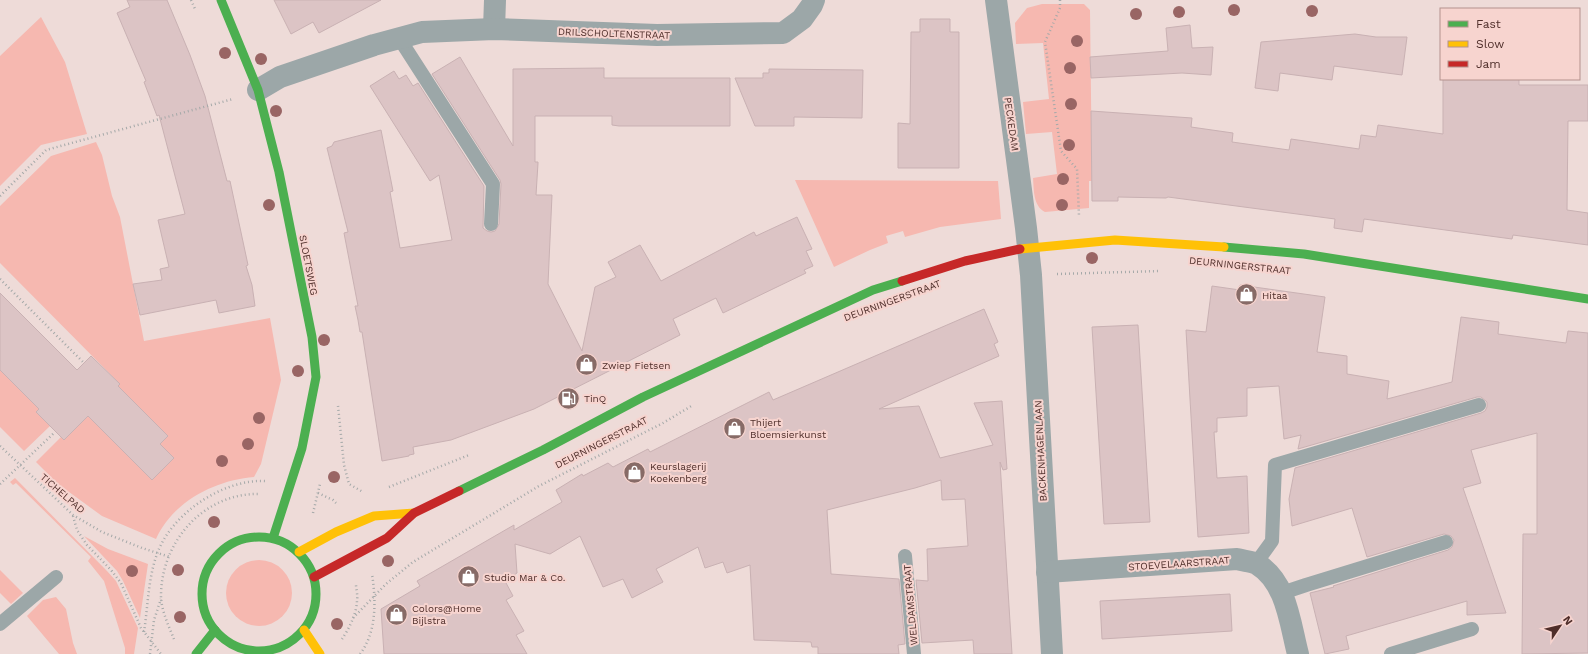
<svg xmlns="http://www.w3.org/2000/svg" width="1588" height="654" font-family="'Work Sans',sans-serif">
	<rect width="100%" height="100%" fill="#eedbd8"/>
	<g fill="#f6b8b0">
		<path d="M1042,4H1084L1090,10L1092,181H1089V208L1045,212C1033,206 1034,190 1033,178L1057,174L1052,132L1026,134L1023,102L1049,99L1043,43L1016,44L1015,23L1027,8Z"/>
		<polygon points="41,17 65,62 87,134 41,145 0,186 0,56"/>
		<path d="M96,142L102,155L112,196L120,217L144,341L270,318L281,380L261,464L254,477C216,480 173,501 156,539L102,516L58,484L36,462L61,437L64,440L88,416L152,479L174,458L160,444L168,436L118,386L120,384L0,263V206L51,156Z"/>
		<polygon points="795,180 998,181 1001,219 940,227 905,237 903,231 886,236 888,243 870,250 834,267"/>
		<polygon points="0,370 39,409 36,412 50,426 24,451 0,427"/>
		<polygon points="15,478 107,571 116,581 138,628 134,654 125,654 125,648 104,581 88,561 91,557 16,483 13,485 10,482"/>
		<polygon points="84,536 108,549 148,564 140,618 123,581 117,571"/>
		<circle cx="259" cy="593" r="33"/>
		<polygon points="0,570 23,593 11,604 0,593"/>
		<polygon points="56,597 66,609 73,643 77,654 59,654 27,616 43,600"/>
	</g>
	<g fill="#dcc4c5" stroke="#c9b1b3">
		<polygon points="127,0 167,0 190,55 205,96 227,181 230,181 248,265 246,266 252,285 255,306 219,313 216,300 140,315 133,284 162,280 160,269 169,267 158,220 185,214 159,115 157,116 144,82 146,81 117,13 130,7"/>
		<polygon points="274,0 381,0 319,33 313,22 291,34"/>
		<polygon points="920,19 950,19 950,32 959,32 959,168 898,168 898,123 910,124 911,32 920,32"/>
		<polygon points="1190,25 1192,48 1213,47 1211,75 1182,73 1091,78 1090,57 1168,51 1166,28"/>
		<polygon points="1355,34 1376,37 1407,37 1402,75 1334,66 1332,80 1280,73 1278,91 1255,88 1261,42"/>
		<polygon points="460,57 513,146 513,69 604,68 604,78 730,78 730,126 619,126 612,125 612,116 535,116 535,162 538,162 538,163 536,195 552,195 548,284 582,351 595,287 616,277 608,262 640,245 661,281 754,232 756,236 797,217 812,249 806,251 813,266 804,270 806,273 723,313 716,298 673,319 680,335 534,409 451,440 413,447 414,454 409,455 409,456 382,461 362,332 360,332 358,320 355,306 358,306 344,233 348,232 327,148 332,146 334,142 381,130 393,191 390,192 400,248 452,240 439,175 430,181 370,86 394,71 399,79 406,75 413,86 418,83 484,186 483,228 487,231 491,232 495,231 499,224 501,184 500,180 432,74"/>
		<polygon points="769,69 863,70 862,118 794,117 794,126 755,126 735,78 763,78 763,73 769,73"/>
		<polygon points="1443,79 1519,79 1519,85 1588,85 1588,121 1568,121 1567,210 1588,213 1588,245 1513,235 1512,239 1364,219 1362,232 1334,228 1335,219 1168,197 1166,198 1118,197 1118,201 1092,201 1091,111 1192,118 1191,127 1233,133 1232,142 1289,150 1291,139 1359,149 1361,135 1376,137 1378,125 1443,134"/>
		<polygon points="1240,285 1325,297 1317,352 1347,356 1347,374 1389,381 1387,399 1452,382 1461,317 1499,322 1498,334 1566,343 1568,331 1588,333 1588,653 1522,654 1523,534 1537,534 1537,433 1471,450 1481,483 1463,488 1506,613 1467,615 1467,601 1346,636 1349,649 1325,654 1310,593 1334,587 1333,586 1448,550 1452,547 1454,540 1451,536 1444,534 1367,557 1352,508 1292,526 1289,499 1295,468 1481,413 1485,411 1487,407 1487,402 1481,397 1477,397 1298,449 1301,435 1284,439 1279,386 1247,388 1247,416 1217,418 1217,432 1214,432 1217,478 1247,476 1249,533 1198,537 1186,330 1206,332 1212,286 1240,290"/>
		<polygon points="0,293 77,370 91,356 120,384 118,386 168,436 160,444 174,458 152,480 88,416 64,440 36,412 39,409 0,370"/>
		<polygon points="984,309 998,342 994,344 999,356 879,409 919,406 940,458 993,445 974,403 1002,401 1007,469 1003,470 1000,462 1012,654 974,654 973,640 922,643 916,580 928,581 927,549 968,546 965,499 942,500 941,480 915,488 827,510 831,574 899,579 905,644 898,645 899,654 818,654 818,647 812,647 811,642 754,640 750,565 727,573 723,562 705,568 698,547 656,569 663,582 632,598 623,579 603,587 580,536 550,554 515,544 517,573 505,581 513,596 506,600 524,631 516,635 527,654 384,654 381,609 420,586 417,581 514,525 514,530 562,502 556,490 582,474 583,476 608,463 613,467 648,449 650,452 769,392 773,400"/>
		<polygon points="1138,325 1150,522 1104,524 1092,327"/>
		<polygon points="1230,594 1232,631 1102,639 1100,601"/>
	</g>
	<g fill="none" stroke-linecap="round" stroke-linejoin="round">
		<g stroke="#a5a9a9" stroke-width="2.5" stroke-dasharray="1 3" stroke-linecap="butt">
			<polyline points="191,0 195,9"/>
			<polyline points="1060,0 1060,8 1045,42 1061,151 1077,169 1079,216"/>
			<polyline points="0,196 46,150 233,99"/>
			<polyline points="1057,274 1160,271"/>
			<polyline points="0,279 84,363"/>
			<polyline points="338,406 344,465 349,484 363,492"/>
			<polyline points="0,446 73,515 102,532 142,548 170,557"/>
			<polyline points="0,484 55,432"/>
			<polyline points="389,487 469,455"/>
			<polyline points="318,493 333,500 336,503"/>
			<polyline points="313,513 320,484"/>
			<polyline points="73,516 77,530 87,545 111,570 121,583 141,628 161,654"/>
			<polyline points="353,618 386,584 413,562 539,486 663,423 693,405"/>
			<path d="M144,632C148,606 148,579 157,554C171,514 223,479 265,481"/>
			<path d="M174,639C169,627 162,612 161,598C160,543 203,493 259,494"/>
			<path d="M342,639C349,629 357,613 357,600C358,595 356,589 356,584"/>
			<polyline points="150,654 154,620 161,599"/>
			<path d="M360,654C377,632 376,600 372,574"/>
		</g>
		<g stroke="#9ca7a8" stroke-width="14">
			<polyline points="399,38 493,184 491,224"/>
			<polyline points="905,556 914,654"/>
			<polyline points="1256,563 1272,541 1275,465 1479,405"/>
			<polyline points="1282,593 1306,585 1446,542"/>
			<polyline points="0,624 56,577"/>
			<polyline points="1391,654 1472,629"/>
		</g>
		<g stroke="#9ca7a8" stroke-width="22">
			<polyline points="996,0 1026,228 1031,275 1052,654"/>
			<polyline points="494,29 495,0"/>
			<polyline points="258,90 280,77 374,45 422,32 494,29 657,35 783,33 802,19 812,5 814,0"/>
			<path d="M1047,572L1237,559C1243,561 1252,561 1257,564C1287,582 1290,624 1298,654"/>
		</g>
		<g stroke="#4caf50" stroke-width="9">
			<polyline points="221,0 258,90 279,172 312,337 316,377 302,448 273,538"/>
			<polyline points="1224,247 1304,254 1588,299"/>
			<polyline points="459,491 543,450 643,397 873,290 902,281"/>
			<circle cx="259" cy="594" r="57"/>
			<polyline points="196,654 215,630"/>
		</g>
		<g stroke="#ffc107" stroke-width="9">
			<polyline points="1020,249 1115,240 1224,247"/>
			<polyline points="299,552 336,532 374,516 414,513"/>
			<polyline points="304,630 320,654"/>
		</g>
		<g stroke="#c62828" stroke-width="9">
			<polyline points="902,281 965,261 1020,249"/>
			<polyline points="314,577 387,538 414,513 459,491"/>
		</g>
	</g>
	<g fill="#996564">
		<circle cx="1234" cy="10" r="6"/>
		<circle cx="1312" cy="11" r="6"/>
		<circle cx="1179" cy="12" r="6"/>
		<circle cx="1136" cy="14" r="6"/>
		<circle cx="1077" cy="41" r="6"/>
		<circle cx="225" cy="53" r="6"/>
		<circle cx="261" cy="59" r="6"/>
		<circle cx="1070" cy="68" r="6"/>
		<circle cx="1071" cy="104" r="6"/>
		<circle cx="276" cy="111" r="6"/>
		<circle cx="1069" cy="145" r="6"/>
		<circle cx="1063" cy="179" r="6"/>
		<circle cx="269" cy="205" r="6"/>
		<circle cx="1062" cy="205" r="6"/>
		<circle cx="1092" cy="258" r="6"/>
		<circle cx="324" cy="340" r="6"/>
		<circle cx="298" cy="371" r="6"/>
		<circle cx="259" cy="418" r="6"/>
		<circle cx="248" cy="444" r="6"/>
		<circle cx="222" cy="461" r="6"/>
		<circle cx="334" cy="477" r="6"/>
		<circle cx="214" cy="522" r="6"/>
		<circle cx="388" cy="561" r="6"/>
		<circle cx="178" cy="570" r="6"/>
		<circle cx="132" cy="571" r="6"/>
		<circle cx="180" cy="617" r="6"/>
		<circle cx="337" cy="624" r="6"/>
	</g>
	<defs>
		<symbol id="shop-disc" viewBox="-11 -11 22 22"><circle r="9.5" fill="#876b67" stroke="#f7d4cf"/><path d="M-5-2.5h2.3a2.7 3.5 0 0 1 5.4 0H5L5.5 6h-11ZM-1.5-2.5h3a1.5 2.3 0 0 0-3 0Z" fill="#fff"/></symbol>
		<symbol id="fuel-disc" viewBox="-11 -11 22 22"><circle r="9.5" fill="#876b67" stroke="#f7d4cf"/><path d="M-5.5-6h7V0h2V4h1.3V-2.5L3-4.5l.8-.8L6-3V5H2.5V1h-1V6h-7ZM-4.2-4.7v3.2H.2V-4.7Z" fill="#fff"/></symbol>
	</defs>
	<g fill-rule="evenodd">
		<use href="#shop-disc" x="1234" y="282" width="25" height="25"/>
		<use href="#shop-disc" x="574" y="352" width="25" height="25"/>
		<use href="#fuel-disc" x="556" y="386" width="25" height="25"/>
		<use href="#shop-disc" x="722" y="416" width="25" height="25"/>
		<use href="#shop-disc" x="622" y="460" width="25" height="25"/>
		<use href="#shop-disc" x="456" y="564" width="25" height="25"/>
		<use href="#shop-disc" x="384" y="602" width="25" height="25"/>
	</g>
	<g text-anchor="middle" stroke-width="4" stroke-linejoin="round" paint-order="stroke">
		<g font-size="10" fill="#4f2e2a" stroke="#f7d4cf">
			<text transform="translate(614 33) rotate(2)" y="4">DRILSCHOLTENSTRAAT</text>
			<text transform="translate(1012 124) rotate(82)" y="4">PECKEDAM</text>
			<text transform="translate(309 265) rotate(79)" y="4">SLOETSWEG</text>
			<text transform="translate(1240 265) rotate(6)" y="4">DEURNINGERSTRAAT</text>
			<text transform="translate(892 300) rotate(-20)" y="4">DEURNINGERSTRAAT</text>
			<text transform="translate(601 442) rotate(-27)" y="4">DEURNINGERSTRAAT</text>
			<text transform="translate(1040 451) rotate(-93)" y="4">BACKENHAGENLAAN</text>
			<text transform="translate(63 493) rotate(41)" y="4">TICHELPAD</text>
			<text transform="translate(1179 563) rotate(-4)" y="4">STOEVELAARSTRAAT</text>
			<text transform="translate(910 605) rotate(-95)" y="4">WELDAMSTRAAT</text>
		</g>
		<g font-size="10" fill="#4f2e2a" stroke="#f7d4cf" text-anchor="start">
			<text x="1262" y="299">Hitaa</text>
			<text x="602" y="369">Zwiep Fietsen</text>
			<text x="584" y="402">TinQ</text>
			<text x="750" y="426">Thijert<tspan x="750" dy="12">Bloemsierkunst</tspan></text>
			<text x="650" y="470">Keurslagerij<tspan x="650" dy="12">Koekenberg</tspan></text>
			<text x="484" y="581">Studio Mar &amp; Co.</text>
			<text x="412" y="612">Colors@Home<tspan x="412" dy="12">Bijlstra</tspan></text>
		</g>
	</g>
	<rect x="1440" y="8" width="140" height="72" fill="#f7d4cf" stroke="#b4928d"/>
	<rect x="1448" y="21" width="20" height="6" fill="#4caf50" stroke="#b4928d"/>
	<text x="1476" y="28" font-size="12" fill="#4f2e2a">Fast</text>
	<rect x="1448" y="41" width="20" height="6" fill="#ffc107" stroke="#b4928d"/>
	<text x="1476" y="48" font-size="12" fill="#4f2e2a">Slow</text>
	<rect x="1448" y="61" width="20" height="6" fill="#c62828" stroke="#b4928d"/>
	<text x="1476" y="68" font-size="12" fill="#4f2e2a">Jam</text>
	<g transform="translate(1560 626) rotate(55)" stroke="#f7d4cf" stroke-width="3" paint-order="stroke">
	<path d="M0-3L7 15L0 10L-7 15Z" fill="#4f2e2a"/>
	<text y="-6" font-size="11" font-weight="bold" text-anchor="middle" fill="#4f2e2a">N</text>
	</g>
</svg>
